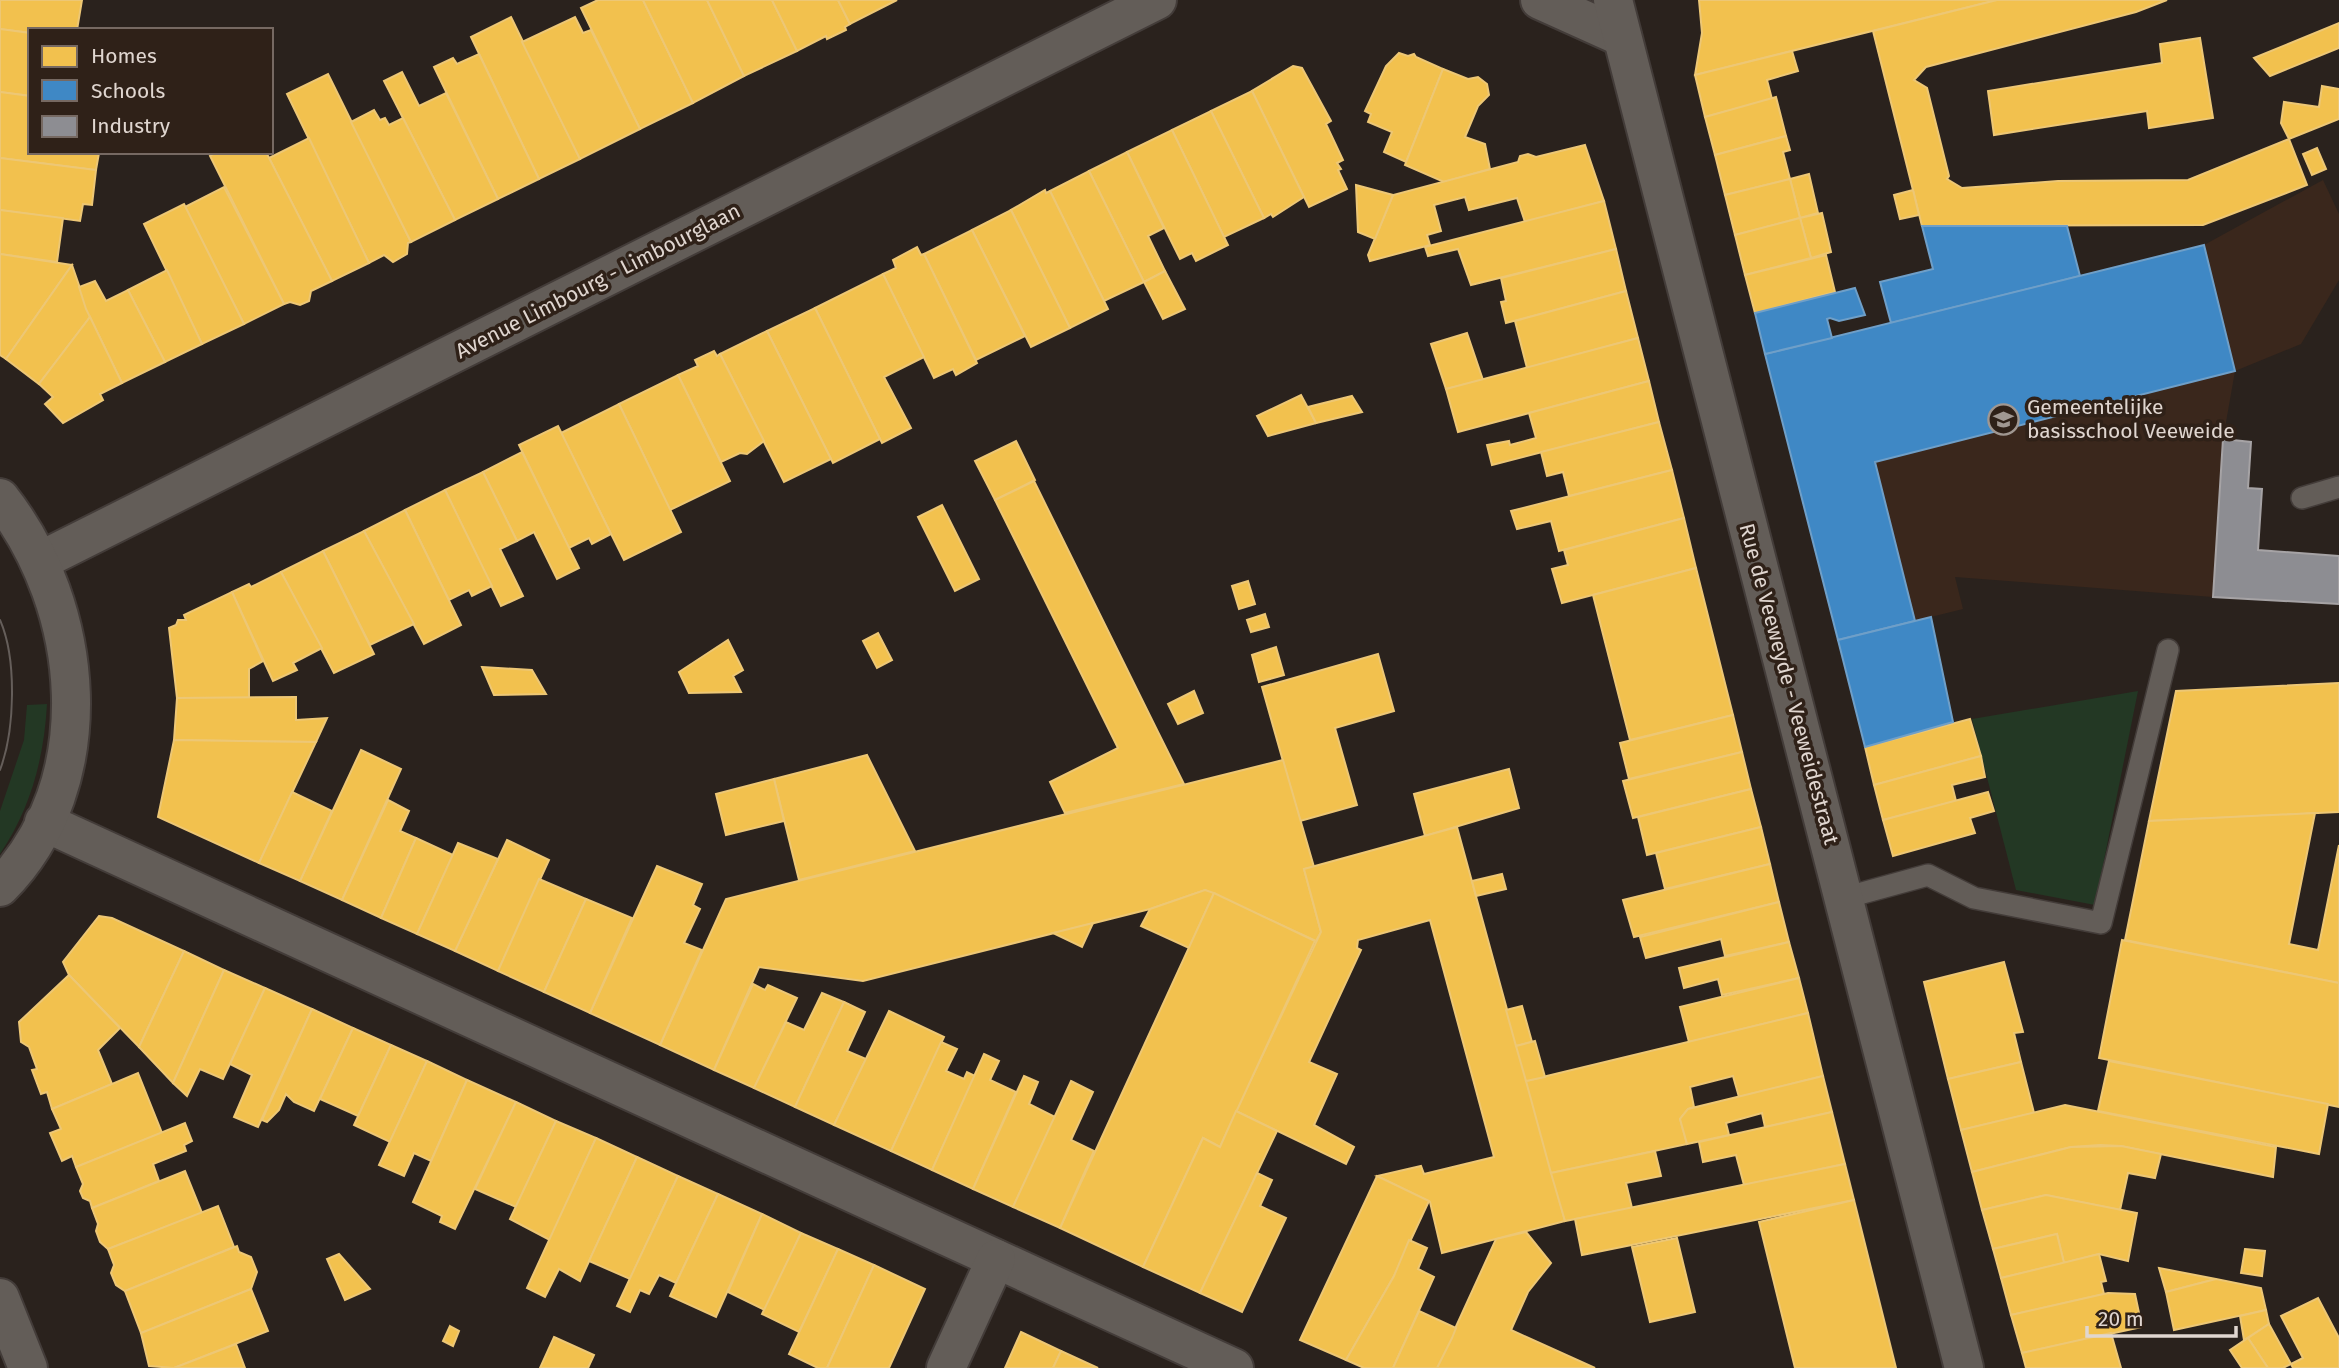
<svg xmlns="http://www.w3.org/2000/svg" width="2339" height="1368" font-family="'Fira Sans',sans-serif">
	<rect width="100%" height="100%" fill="#2a221d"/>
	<polygon fill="#3a271c" points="2323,180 2339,214 2339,280 2301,344 2235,371 2223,439 2213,597 1955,577 1963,609 1838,640 1765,354 2204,245"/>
	<g fill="#233824">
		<polygon points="2138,691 2095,905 2016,890 1972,719"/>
		<path d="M47,704C44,758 31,808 0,854V811L24,740L27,705Z"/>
	</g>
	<g fill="#f2c14e" stroke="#edc775" stroke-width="2">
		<polygon points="0,0 82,0 77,30 30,30 30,33 0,29"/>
		<polygon points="598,0 643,0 693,103 640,129 581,8"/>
		<polygon points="643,0 707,0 744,76 693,103"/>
		<polygon points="707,0 772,0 797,51 744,76"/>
		<polygon points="772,0 838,0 850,24 845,27 846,30 827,39 826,36 797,51"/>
		<polygon points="838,0 897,0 850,24"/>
		<polygon points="1699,0 1997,0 1695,75 1702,33"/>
		<polygon points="1997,0 2167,0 2136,12 1926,67 1914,80 1927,88 1949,176 1947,179 1962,188 2058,181 2188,180 2289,139 2307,185 2203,225 1922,226 1873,31"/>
		<polygon points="511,17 580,159 539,179 471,37"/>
		<polygon points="575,17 583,33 591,30 640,129 580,159 522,42"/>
		<polygon points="2339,23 2339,48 2270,76 2254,58"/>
		<polygon points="0,29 30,33 30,96 0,92"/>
		<polygon points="2200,38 2213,118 2149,128 2147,111 1994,135 1988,91 2162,63 2160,44"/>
		<polygon points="1792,51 1798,71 1767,80 1772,99 1705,117 1695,75"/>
		<polygon points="1399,53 1408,56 1414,54 1416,57 1443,69 1406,162 1384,152 1392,132 1368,122 1371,114 1365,111 1386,66"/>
		<polygon points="479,54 539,179 498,199 434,67 453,58 457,64"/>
		<polygon points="1293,66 1302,68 1331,121 1326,124 1343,160 1337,163 1341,169 1338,170 1347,189 1309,207 1252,91"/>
		<polygon points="1443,69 1468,79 1478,77 1487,84 1489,95 1478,106 1465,137 1485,144 1490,169 1444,182 1405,165"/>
		<polygon points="402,72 419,106 446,93 498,199 455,220 384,81"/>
		<polygon points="328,74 411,242 408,243 407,254 393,262 384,255 369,263 287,94"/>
		<polygon points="2322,86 2339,89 2339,119 2289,139 2281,123 2284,102 2319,107"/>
		<polygon points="1252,91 1304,197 1273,217 1271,214 1264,218 1211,111"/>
		<polygon points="0,92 30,96 30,152 99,153 96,170 0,158"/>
		<polygon points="1776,97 1786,136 1715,155 1705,117"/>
		<polygon points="374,110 380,120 385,118 389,125 403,118 455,220 411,242 351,122"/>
		<polygon points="1211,111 1264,218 1224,237 1172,130"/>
		<polygon points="1172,130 1228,245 1196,261 1192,253 1180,259 1127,152"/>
		<polygon points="1786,136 1790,150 1783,152 1790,179 1725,195 1715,155"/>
		<polygon points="309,138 369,263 332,281 269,158"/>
		<polygon points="1585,145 1604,201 1525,222 1517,198 1469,210 1465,197 1434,205 1441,231 1427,235 1430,245 1370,261 1368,255 1393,195 1518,162 1520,156 1528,154 1536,157"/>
		<polygon points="2317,148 2326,169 2312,175 2303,154"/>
		<polygon points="217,152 266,152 332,281 311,291 309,301 300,305 290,302 284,304 210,156"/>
		<polygon points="1127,152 1164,228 1148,236 1165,271 1144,282 1089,171"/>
		<polygon points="0,158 96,170 92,205 83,204 80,221 0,210"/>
		<polygon points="1089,171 1144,282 1104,301 1050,191"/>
		<polygon points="1809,174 1818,213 1800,218 1790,179"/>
		<polygon points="1790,179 1800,218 1735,235 1725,195"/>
		<polygon points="1356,185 1393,195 1375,239 1358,232"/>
		<polygon points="224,187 284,304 244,324 185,207"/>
		<polygon points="1045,190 1046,193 1050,191 1108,309 1070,328 1011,210"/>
		<polygon points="1913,190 1919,215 1900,219 1894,195"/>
		<polygon points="1604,201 1616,249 1471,285 1458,249 1428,256 1425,247"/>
		<polygon points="184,204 244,324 202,344 144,224"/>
		<polygon points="0,210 63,218 57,262 0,254"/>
		<polygon points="1011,210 1070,328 1031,347 972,230"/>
		<polygon points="1822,213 1831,252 1811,258 1800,218"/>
		<polygon points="1800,218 1811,258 1745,275 1735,235"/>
		<polygon points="972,230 1025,336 976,360 924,254"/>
		<polygon points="917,247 921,255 924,254 977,363 956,375 953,369 934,378 883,274 896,268 893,260"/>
		<polygon points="1616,249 1626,291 1506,323 1501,302 1506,301 1501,278"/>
		<polygon points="0,254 72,265 6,359 0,355"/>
		<polygon points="1826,255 1835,292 1755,313 1745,275"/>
		<polygon points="72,265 90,317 39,384 6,359"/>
		<polygon points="167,270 202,344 165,362 128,290"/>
		<polygon points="1165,271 1185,309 1163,319 1144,282"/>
		<polygon points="883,274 924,357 884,377 911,428 882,443 815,308"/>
		<polygon points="95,281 106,301 128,290 165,362 122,383 86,309 79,287"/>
		<polygon points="1626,291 1638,338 1527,368 1515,321"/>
		<polygon points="815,308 880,439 833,463 767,331"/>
		<polygon points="90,317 122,383 100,394 103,400 63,423 45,404 53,397 39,384"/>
		<polygon points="767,331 831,459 784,482 720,354"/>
		<polygon points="1467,333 1483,380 1446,389 1431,344"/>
		<polygon points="1638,338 1649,381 1458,432 1446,389"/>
		<polygon points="714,351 717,356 720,354 764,441 747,454 740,453 721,462 678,375 698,366 695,360"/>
		<polygon points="678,375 730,481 670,510 619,404"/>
		<polygon points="1649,381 1659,422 1492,465 1487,445 1509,441 1510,445 1536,438 1529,413"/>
		<polygon points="1301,395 1316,423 1268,436 1257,416"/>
		<polygon points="1352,396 1362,412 1316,423 1308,407"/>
		<polygon points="619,404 681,532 624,560 561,433"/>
		<polygon points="1659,422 1672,470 1569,496 1563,472 1547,476 1541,452"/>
		<polygon points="558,426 611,534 592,544 589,538 569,548 519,445"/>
		<polygon points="1016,441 1035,480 995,500 975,461"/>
		<polygon points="522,452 579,568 557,579 534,532 517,541 483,472"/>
		<polygon points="1672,470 1684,518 1559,551 1551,521 1517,529 1511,511"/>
		<polygon points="483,472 517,541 500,549 523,596 501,606 445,490"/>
		<polygon points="1034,481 1158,732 1184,784 1065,813 1050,782 1118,748 995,500"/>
		<polygon points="445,490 492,586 472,596 469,590 449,600 405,510"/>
		<polygon points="942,505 979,579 955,591 918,517"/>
		<polygon points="405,510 461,625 424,644 364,531"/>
		<polygon points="1684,518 1696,568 1562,603 1552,569 1568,565 1564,550"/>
		<polygon points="364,531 414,624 370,645 323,551"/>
		<polygon points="323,551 374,654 334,673 281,572"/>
		<polygon points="1696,568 1733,715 1630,740 1593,595"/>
		<polygon points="281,572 322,648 293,663 297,670 273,681 232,592 249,584 251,587"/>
		<polygon points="1248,581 1255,604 1239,609 1232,586"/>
		<polygon points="232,592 263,661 249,669 249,698 177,698 169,628 176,625 178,620 186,620 184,615"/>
		<polygon points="1265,614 1269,627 1251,632 1247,620"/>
		<polygon points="878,633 892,660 877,668 863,641"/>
		<polygon points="728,640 743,670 733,676 741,692 689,693 679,672"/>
		<polygon points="1276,647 1284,675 1259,682 1252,655"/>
		<polygon points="1378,654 1394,711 1335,728 1357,805 1300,821 1262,687"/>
		<polygon points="482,667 532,670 546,694 494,695"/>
		<polygon points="2339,683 2339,812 2149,821 2176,691"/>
		<polygon points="1194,691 1203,713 1178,724 1168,704"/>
		<polygon points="296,697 296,720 327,718 316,742 174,740 177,698"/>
		<polygon points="1733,715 1742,752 1629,779 1620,743"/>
		<polygon points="1970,719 1981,756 1874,785 1865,747"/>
		<polygon points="174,740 316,742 259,863 158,817"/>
		<polygon points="361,750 401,769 342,900 300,881"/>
		<polygon points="1742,752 1751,789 1633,818 1623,781"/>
		<polygon points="867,755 915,851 799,880 774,779"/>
		<polygon points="1981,756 1985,777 1952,785 1956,801 1883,820 1874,785"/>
		<polygon points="1283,760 1314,867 1304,869 1321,932 1316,941 1205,890 1150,909 863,981 759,967 714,1070 660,1045 726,899"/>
		<polygon points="1509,769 1519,808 1425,836 1414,794"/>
		<polygon points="774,779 784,821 726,835 716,794"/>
		<polygon points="1751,789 1761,827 1647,855 1638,817"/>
		<polygon points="292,792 332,811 300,881 259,863"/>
		<polygon points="1988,792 1994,811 1970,818 1975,833 1893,856 1883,820"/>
		<polygon points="388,800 409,811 400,831 416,838 381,918 342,900"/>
		<polygon points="2315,813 2289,944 2318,950 2339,845 2339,983 2125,940 2149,821"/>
		<polygon points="1457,827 1565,1221 1442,1253 1430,1202 1377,1176 1421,1166 1424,1174 1494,1157 1430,920 1358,940 1357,948 1361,950 1309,1062 1337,1074 1314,1125 1354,1147 1346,1164 1236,1111 1321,932 1304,869"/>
		<polygon points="1761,827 1770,864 1665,889 1656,853"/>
		<polygon points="416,838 453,855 417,934 381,918"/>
		<polygon points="507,840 549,860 498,971 455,951"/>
		<polygon points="458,843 498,859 455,951 417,934"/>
		<polygon points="1770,864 1779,902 1634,937 1623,900"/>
		<polygon points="657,866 702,884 693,905 700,909 684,943 702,950 660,1045 590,1013"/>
		<polygon points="1502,874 1506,889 1476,896 1472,881"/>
		<polygon points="539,879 586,899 544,992 498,971"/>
		<polygon points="1205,890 1214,893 1189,948 1141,926 1150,909"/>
		<polygon points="1214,893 1315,941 1220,1147 1203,1138 1143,1267 1060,1228"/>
		<polygon points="586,899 632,918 590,1013 544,992"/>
		<polygon points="1779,902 1789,942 1725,956 1721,939 1646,958 1640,937"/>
		<polygon points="99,916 112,918 184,951 139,1047 69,975 63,962"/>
		<polygon points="1093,923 1082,947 1053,933"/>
		<polygon points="2122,940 2339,983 2339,1107 2099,1058"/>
		<polygon points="1789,942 1799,978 1722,995 1718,979 1684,988 1679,968"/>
		<polygon points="184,951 224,970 173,1083 139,1047"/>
		<polygon points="2004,962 2023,1032 2014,1033 2021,1062 1948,1079 1924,982"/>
		<polygon points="224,970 265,988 223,1079 200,1069 187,1096 173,1083"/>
		<polygon points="69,975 120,1028 98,1050 112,1084 52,1109 47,1092 41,1094 32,1070 37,1069 29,1047 21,1042 19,1022"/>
		<polygon points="1799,978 1808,1013 1689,1042 1680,1007"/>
		<polygon points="753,984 765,990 768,985 797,998 754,1088 714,1070"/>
		<polygon points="265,988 312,1009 258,1127 234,1117 252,1075 230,1064"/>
		<polygon points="822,993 844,1002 795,1107 754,1088 786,1022 804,1030"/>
		<polygon points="844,1002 865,1012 847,1051 866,1059 834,1125 795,1107"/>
		<polygon points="1522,1006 1532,1042 1516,1046 1506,1010"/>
		<polygon points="312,1009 353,1028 314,1111 294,1102 286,1094 279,1110 267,1122 262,1120"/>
		<polygon points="889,1011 944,1037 891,1151 834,1125"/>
		<polygon points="1808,1013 1823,1076 1739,1097 1733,1076 1690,1087 1694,1107 1688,1109 1680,1119 1687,1144 1551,1173 1526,1081"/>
		<polygon points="353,1028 391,1045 358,1116 320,1099"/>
		<polygon points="1535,1041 1545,1077 1526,1081 1516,1046"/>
		<polygon points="941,1042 957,1049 946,1071 964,1079 967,1072 975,1076 932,1170 891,1151"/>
		<polygon points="391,1045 427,1061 390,1142 354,1125"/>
		<polygon points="984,1054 999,1061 990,1080 1016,1092 973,1189 932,1170"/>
		<polygon points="427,1061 467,1080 431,1161 414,1153 404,1176 379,1165"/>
		<polygon points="2109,1061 2328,1104 2319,1154 2098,1111"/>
		<polygon points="2021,1062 2034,1113 1961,1130 1948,1079"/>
		<polygon points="138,1073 162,1133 76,1167 72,1156 62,1161 50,1133 61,1129 52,1109"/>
		<polygon points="1024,1076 1038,1082 1029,1104 1055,1117 1013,1207 973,1189"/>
		<polygon points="1823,1076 1832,1112 1765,1127 1762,1113 1726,1123 1729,1135 1687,1144 1680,1119 1688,1109"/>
		<polygon points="467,1080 516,1102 455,1229 440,1222 442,1216 413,1202"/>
		<polygon points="1071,1081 1093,1092 1071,1140 1094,1151 1060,1228 1013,1207"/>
		<polygon points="516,1102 556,1121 516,1207 475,1189"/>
		<polygon points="2065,1105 2276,1147 2273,1177 2121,1146 2100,1145 2071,1147 1972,1172 1961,1130"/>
		<polygon points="1236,1111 1277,1131 1200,1293 1143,1267 1203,1138 1220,1147"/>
		<polygon points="1832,1112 1845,1164 1744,1185 1736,1155 1703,1162 1699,1142"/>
		<polygon points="556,1121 596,1138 550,1240 510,1219"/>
		<polygon points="185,1123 192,1141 184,1145 186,1151 153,1164 159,1181 92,1208 90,1201 83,1198 80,1191 83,1184 76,1167"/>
		<polygon points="596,1138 637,1157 580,1281 559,1269 545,1297 527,1288"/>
		<polygon points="2121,1146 2161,1154 2155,1178 2128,1173 2120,1210 2046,1195 1982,1210 1972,1172 2071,1147"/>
		<polygon points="1655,1151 1661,1176 1626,1183 1632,1208 1565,1221 1551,1173"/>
		<polygon points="637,1157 678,1176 630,1279 589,1261"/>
		<polygon points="1845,1164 1854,1200 1582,1255 1575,1219"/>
		<polygon points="185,1171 202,1213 108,1249 100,1242 96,1231 98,1224 92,1208"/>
		<polygon points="1257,1173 1272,1180 1260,1206 1286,1218 1242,1312 1200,1293"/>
		<polygon points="678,1176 718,1194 676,1283 659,1275 649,1294 640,1290 630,1312 617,1306"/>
		<polygon points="1377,1176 1429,1201 1394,1276 1346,1360 1300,1340"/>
		<polygon points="718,1194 762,1214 716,1317 670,1296"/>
		<polygon points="2046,1195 2137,1213 2128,1261 2099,1254 2064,1263 2057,1234 1993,1249 1982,1210"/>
		<polygon points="1854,1200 1896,1368 1795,1368 1759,1222"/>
		<polygon points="218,1206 234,1247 125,1291 116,1285 111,1273 114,1265 108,1249"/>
		<polygon points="762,1214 801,1233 765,1310 728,1292"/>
		<polygon points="1526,1232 1551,1263 1528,1292 1511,1330 1595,1368 1437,1368 1496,1239"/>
		<polygon points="801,1233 838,1249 799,1332 762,1314"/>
		<polygon points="2057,1234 2064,1263 2001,1278 1993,1249"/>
		<polygon points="1677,1238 1695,1312 1650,1322 1632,1247"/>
		<polygon points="1409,1240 1427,1248 1418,1269 1434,1277 1393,1368 1364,1368 1346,1360 1394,1276"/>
		<polygon points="237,1246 239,1252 251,1257 257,1272 251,1289 141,1333 125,1291"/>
		<polygon points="838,1249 874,1265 827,1368 818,1368 789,1354"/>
		<polygon points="2245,1249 2265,1251 2262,1276 2241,1273"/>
		<polygon points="339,1254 370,1289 345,1300 327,1259"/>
		<polygon points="2099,1254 2106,1281 2101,1282 2104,1294 2011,1315 2001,1278"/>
		<polygon points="874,1265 925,1289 889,1368 827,1368"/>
		<polygon points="2159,1268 2216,1279 2166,1292"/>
		<polygon points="2216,1279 2261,1288 2266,1310 2174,1330 2166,1292"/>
		<polygon points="251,1289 268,1331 174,1368 149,1366 141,1333"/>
		<polygon points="2108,1293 2135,1294 2142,1327 2022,1353 2011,1315"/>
		<polygon points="2318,1298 2339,1338 2339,1368 2293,1368 2291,1364 2303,1358 2281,1316"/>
		<polygon points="2266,1310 2269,1324 2244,1340 2240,1316"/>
		<polygon points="1419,1311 1456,1328 1452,1338 1437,1368 1393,1368"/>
		<polygon points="2269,1324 2291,1364 2283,1368 2268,1368 2248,1338"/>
		<polygon points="450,1326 459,1331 453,1346 443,1341"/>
		<polygon points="1021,1332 1061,1351 1053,1368 1005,1368"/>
		<polygon points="2111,1333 2121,1368 2026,1368 2022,1353"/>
		<polygon points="554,1337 594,1355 588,1368 540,1368"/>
		<polygon points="2248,1338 2268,1368 2242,1368 2230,1350"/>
		<polygon points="236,1344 245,1368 174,1368"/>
		<polygon points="1061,1351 1098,1368 1053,1368"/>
	</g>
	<g fill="#3f88c5" stroke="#6f9fc8" stroke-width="2">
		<polygon points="1922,226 2067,226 2080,276 1891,323 1880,282 1933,269"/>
		<polygon points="2204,245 2235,371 1875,462 1915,621 1838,640 1765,354"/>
		<polygon points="1855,288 1865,315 1839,321 1830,318 1827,319 1832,338 1765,354 1755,313"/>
		<polygon points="1931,617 1953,722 1865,747 1838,640"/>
	</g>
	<polygon fill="#8d8d92" stroke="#a6a3a5" stroke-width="2" points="2223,439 2251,442 2248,488 2262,489 2258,550 2339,556 2339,604 2213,597"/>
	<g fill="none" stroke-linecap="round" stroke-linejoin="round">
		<defs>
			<g id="service">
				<polyline points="2302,498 2339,487"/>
				<polyline points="1844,898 1928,875 1974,898 2101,923 2168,650"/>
			</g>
			<g id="minor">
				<polyline points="1540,0 1622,37"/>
				<polyline points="1613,0 1964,1368"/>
				<polyline points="40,561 1157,0"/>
				<polyline points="44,822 1234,1368"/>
				<polyline points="0,1298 28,1368"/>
				<polyline points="946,1368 996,1259"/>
			</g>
			<path id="tertiary" d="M0,498C86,607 103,783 0,887"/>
		</defs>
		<use href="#service" stroke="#433c39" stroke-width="24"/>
		<use href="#minor" stroke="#433c39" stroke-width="42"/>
		<use href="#tertiary" stroke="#433c39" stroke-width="42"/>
		<use href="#service" stroke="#635d58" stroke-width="21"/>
		<use href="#minor" stroke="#635d58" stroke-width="38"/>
		<use href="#tertiary" stroke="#635d58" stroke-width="38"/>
		<path stroke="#655e5a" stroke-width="2" d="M0,620C17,659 15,730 0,770"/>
	</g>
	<defs>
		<symbol id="school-ring" viewBox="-11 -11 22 22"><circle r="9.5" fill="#2f2118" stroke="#a09791" stroke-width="1.5"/><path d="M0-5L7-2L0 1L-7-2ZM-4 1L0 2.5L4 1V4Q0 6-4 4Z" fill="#a09791"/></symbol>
	</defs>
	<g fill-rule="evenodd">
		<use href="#school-ring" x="1986" y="402" width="35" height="35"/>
	</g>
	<g text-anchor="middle" stroke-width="7" stroke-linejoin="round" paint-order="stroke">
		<g font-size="21" fill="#e0d6d0" stroke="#2f2118">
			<text transform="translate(598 281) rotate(-27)" y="7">Avenue Limbourg - Limbourglaan</text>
			<text transform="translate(1789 684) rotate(75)" y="7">Rue de Veeweyde - Veeweidestraat</text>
		</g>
		<g font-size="21" fill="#e0d6d0" stroke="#2f2118" text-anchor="start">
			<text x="2027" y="414">Gemeentelijke<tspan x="2027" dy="24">basisschool Veeweide</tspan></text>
		</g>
	</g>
	<rect x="28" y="28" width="245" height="126" fill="#2f2118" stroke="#766962" stroke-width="2"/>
	<rect x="42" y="46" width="35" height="21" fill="#f2c14e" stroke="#766962" stroke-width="2"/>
	<text x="91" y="63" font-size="21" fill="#e0d6d0">Homes</text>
	<rect x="42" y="80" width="35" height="21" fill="#3f88c5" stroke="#766962" stroke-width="2"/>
	<text x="91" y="98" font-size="21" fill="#e0d6d0">Schools</text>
	<rect x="42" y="116" width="35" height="21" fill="#8d8d92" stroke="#766962" stroke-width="2"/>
	<text x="91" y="133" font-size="21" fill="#e0d6d0">Industry</text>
	<path d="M2087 1326v10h149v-10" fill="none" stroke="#e0d6d0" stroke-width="3.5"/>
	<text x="2098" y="1326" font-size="21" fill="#e0d6d0" stroke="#2f2118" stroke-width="5" paint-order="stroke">20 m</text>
</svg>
